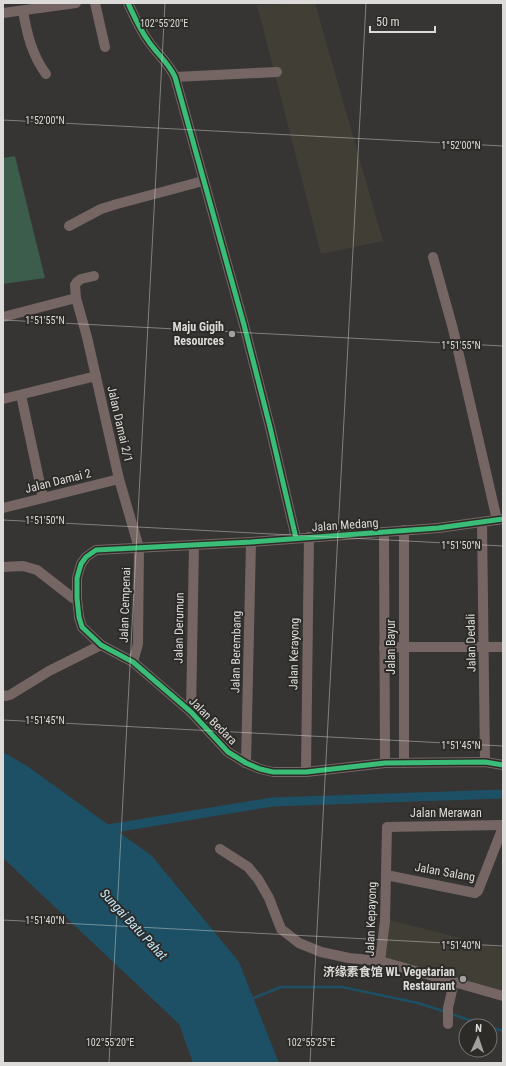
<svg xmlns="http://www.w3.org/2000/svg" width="506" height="1066" font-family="'Roboto Condensed','Noto Sans SC',sans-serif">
	<rect width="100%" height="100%" fill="#363533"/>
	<g fill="#403e35">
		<polygon points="315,3 383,241 321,254 257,5"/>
		<polygon points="382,918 503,949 503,999 377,964"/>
	</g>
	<polygon fill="#3c5c4c" points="15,156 45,278 3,284 3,158"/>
	<polygon fill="#1d5064" points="3,752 27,766 152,856 239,962 279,1063 193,1063 179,1024 3,858"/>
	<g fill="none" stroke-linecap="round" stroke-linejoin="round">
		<g stroke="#1d5064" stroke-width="2.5">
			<polyline points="251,999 281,987 342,987 418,1003 446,1012"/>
			<polyline points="451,1014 488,1026"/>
			<polyline points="490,1027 503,1031"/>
		</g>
		<polyline stroke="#1d5064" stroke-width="9" points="102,830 272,802 503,794"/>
		<g stroke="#756664" stroke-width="10">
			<polyline points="95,3 105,47"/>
			<path d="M128,3C134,16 140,30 149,42C158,55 168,62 175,77L244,325L270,427L296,538"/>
			<path d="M23,11C27,34 32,55 46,74"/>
			<polyline points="3,13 76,3"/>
			<polyline points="175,77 277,72"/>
			<polyline points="69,226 101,209 117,204 203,181"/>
			<polyline points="433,257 453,329 497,520"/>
			<polyline points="94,276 81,279 77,282 75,285 76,298 87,337 119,479 139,548 138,644 133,662"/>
			<polyline points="3,317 76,298"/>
			<polyline points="21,395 43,498"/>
			<polyline points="3,399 96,376"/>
			<polyline points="3,508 119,479"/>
			<polyline points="503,519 438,528 251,542 96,550 86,557 81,564 77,578 77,598 79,617 82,627 101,645 133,662 191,712 228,752 246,763 260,769 273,772 306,772 385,763 485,762 503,765"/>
			<polyline points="482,522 485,762"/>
			<polyline points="404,530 404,763"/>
			<polyline points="384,532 385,763"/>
			<polyline points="3,567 23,566 37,570 73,598 77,598"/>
			<polyline points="384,648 404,647 503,647"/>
			<polyline points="3,695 6,696 10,695 49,671 101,645"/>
			<polyline points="191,712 194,545"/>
			<polyline points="246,763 251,542"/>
			<polyline points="306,772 309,537"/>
			<polyline points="503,825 387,827 385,921 380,961 503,996"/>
			<polyline points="220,849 248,867 258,879 269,898 281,929 299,943 321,952 349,958 380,961"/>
			<polyline points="386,875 475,893 478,891 503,827"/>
			<polyline points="448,1024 448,1008 454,982"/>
		</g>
		<defs>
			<g id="cycleway">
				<path d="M128,3C134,16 140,30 149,42C158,55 168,62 175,77L244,325L270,427L296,538"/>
				<polyline points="503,519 438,528 251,542 96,550 86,557 81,564 77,578 77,598 79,617 82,627 101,645 133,662 191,712 228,752 246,763 260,769 273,772 306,772 385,763 485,762 503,765"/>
			</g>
		</defs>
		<use href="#cycleway" stroke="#2c2b28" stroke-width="8"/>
		<use href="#cycleway" stroke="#3abd76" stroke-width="5"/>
	</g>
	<path fill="none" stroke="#dcdbd9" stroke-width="1" stroke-opacity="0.45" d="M3,120L503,146M3,320L503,346M3,520L503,546M3,720L503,746M3,920L503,946M109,1063L165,3M310,1063L366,3"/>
	<g fill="#a2a19f" stroke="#2c2b28" stroke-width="1.5">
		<circle cx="232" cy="334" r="4"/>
		<circle cx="463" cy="979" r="4"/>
	</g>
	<g text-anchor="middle" stroke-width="4" stroke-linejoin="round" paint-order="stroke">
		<g font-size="12" font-weight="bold" fill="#dcdbd9" stroke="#2c2b28" text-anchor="end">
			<text x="224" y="331">Maju Gigih<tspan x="224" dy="14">Resources</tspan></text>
			<text x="455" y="976">济缘素食馆 WL Vegetarian<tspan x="455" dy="14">Restaurant</tspan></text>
		</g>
		<g font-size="12" fill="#dcdbd9" stroke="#2c2b28">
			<text transform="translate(120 424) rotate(77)" y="4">Jalan Damai 2/1</text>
			<text transform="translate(58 481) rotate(-14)" y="4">Jalan Damai 2</text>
			<text transform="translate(345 525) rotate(-4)" y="4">Jalan Medang</text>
			<text transform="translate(125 605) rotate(-88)" y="4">Jalan Cempenai</text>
			<text transform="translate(179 628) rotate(-89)" y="4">Jalan Derumun</text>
			<text transform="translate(471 643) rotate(-91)" y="4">Jalan Dedali</text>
			<text transform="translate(391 647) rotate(-90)" y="4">Jalan Bayur</text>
			<text transform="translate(236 652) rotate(-89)" y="4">Jalan Berembang</text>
			<text transform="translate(294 654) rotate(-89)" y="4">Jalan Kerayong</text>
			<text transform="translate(213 721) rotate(45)" y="4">Jalan Bedara</text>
			<text x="446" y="817">Jalan Merawan</text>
			<text transform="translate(445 872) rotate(10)" y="4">Jalan Salang</text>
			<text transform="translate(371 919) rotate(-88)" y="4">Jalan Kepayong</text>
		</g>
		<g font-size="13" font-style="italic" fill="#c3e9fa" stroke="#2c2b28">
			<text transform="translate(134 924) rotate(47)" y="5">Sungai Batu Pahat</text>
		</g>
	</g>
	<g font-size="10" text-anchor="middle" fill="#dcdbd9" stroke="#2c2b28" stroke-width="4" stroke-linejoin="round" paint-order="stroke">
		<text x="164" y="27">102°55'20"E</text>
		<text x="45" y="124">1°52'00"N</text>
		<text x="461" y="149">1°52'00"N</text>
		<text x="45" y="324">1°51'55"N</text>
		<text x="461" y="349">1°51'55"N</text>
		<text x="45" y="524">1°51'50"N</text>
		<text x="461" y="549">1°51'50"N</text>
		<text x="45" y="724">1°51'45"N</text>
		<text x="461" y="749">1°51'45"N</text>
		<text x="45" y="924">1°51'40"N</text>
		<text x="461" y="949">1°51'40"N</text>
		<text x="110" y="1046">102°55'20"E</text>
		<text x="311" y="1046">102°55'25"E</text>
	</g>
	<rect width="506" height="1066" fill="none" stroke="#dcdbd9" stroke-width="8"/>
	<g transform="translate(478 1038) rotate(3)"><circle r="19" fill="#2c2b28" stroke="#72716f"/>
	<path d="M0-3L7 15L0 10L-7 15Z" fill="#a2a19f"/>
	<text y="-6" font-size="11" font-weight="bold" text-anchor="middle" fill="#dcdbd9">N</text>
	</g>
	<path d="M370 26v6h65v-6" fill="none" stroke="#dcdbd9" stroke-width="2"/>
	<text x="376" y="26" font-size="12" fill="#dcdbd9" stroke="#2c2b28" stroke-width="3" paint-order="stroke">50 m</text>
</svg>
